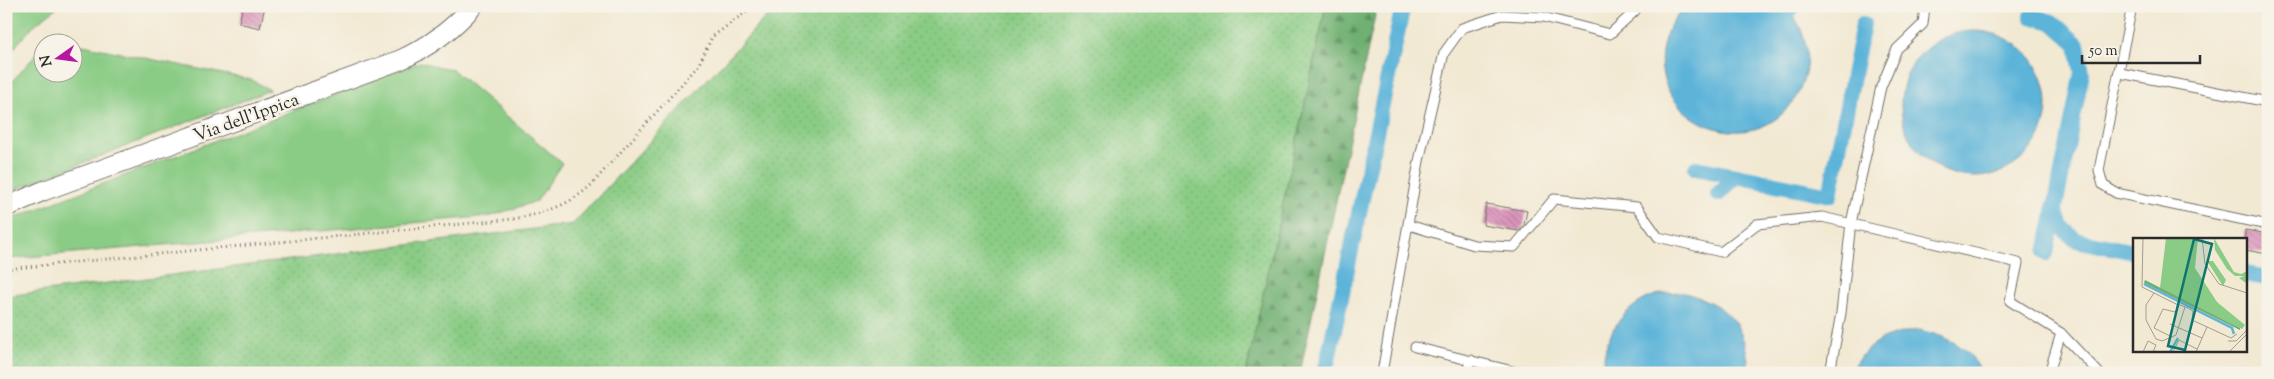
<svg xmlns="http://www.w3.org/2000/svg" width="2274" height="379" font-family="'Sorts Mill Goudy',serif">
	<defs>
		<pattern id="grass-dots" width="8" height="8" patternUnits="userSpaceOnUse" patternTransform="scale(1.25)"><rect width="8" height="8" fill="#8acc85"/><path d="M2 2h.1M6 6h.1" fill="none" stroke="#77af73" stroke-width="1.8" stroke-linecap="round"/></pattern>
		<pattern id="forest-firs" width="22" height="20" patternUnits="userSpaceOnUse" patternTransform="scale(1.25)"><rect width="22" height="20" fill="#6fb072"/><path d="M5 1l3.5 6h-7zM16 11l3.5 6h-7z" fill="#5b8f5e"/></pattern>
		<pattern id="building-back-hatch" width="6" height="6" patternUnits="userSpaceOnUse" patternTransform="scale(1.25)"><rect width="6" height="6" fill="#db92bb"/><path d="M-1 5l2 2M0 0l6 6M5-1l2 2" fill="none" stroke="#b27798"/></pattern>
	</defs>
	<rect width="100%" height="100%" fill="#f7f3e8"/>
	<filter id="ink" filterUnits="userSpaceOnUse"><feTurbulence type="fractalNoise" baseFrequency=".02" numOctaves="2"/><feDisplacementMap in="SourceGraphic" scale="10" xChannelSelector="R" yChannelSelector="G"/><feConvolveMatrix kernelMatrix="1 2 1 2 8 2 1 2 1" color-interpolation-filters="sRGB"/></filter>
	<filter id="wash" filterUnits="userSpaceOnUse"><feTurbulence type="fractalNoise" baseFrequency=".0096" numOctaves="4" result="noise"/><feDisplacementMap in="SourceGraphic" scale="20" xChannelSelector="R" yChannelSelector="G"/><feGaussianBlur stdDeviation="1.12" result="paint"/><feColorMatrix in="noise" values="0 0 0 0 0 0 0 0 0 0 0 0 0 0 0 0 0 1.4 0 .05"/><feComposite in="paint" operator="in"/></filter>
	<g filter="url(#wash)">
		<rect width="100%" height="100%" fill="#f2e9d3"/>
		<polygon fill="url(#grass-dots)" stroke="#5a7c58" points="776,6 1326,6 1246,373 6,373 6,296 573,224"/>
		<polygon fill="url(#forest-firs)" stroke="#4d6e4e" points="1326,6 1377,6 1300,373 1246,373"/>
		<g fill="#8acc85" stroke="#5a7c58">
			<polygon points="21,6 59,6 33,26 6,57 6,10"/>
			<polygon points="73,43 252,80 270,90 6,193 6,88 42,48 42,72 72,72"/>
			<polygon points="420,62 453,70 562,163 537,201 491,216 6,259 6,221"/>
		</g>
		<g fill="#5cb4d9" stroke="#447082">
			<path d="M1684,6H1784C1802,21 1809,47 1806,68C1803,87 1796,101 1782,114C1731,159 1645,109 1664,42C1667,28 1675,18 1684,6Z"/>
			<circle cx="1974" cy="104" r="73"/>
			<path d="M1680,292C1728,303 1746,324 1749,373H1604C1600,339 1623,305 1656,295C1663,293 1672,293 1680,292Z"/>
			<path d="M1919,330C1946,336 1970,346 1981,373H1850C1867,342 1886,334 1919,330Z"/>
		</g>
		<g fill="none" stroke-linecap="round" stroke-linejoin="round">
			<g stroke="#5cb4d9" stroke-width="16">
				<polyline points="1789,10 1793,6"/>
				<polyline points="2031,16 2052,22 2077,44 2082,72 2046,253"/>
				<polyline points="1696,168 1830,195 1863,24"/>
				<polyline points="1718,194 1737,176"/>
				<polyline points="2054,207 2061,227 2076,240 2134,252"/>
				<polyline points="2245,274 2268,278"/>
				<polyline points="1325,373 1403,6"/>
			</g>
		</g>
		<g id="blocks">
			<g fill="url(#building-back-hatch)">
				<polygon points="243,6 265,6 260,28 239,23"/>
				<polygon points="1486,204 1527,211 1524,225 1519,231 1483,225"/>
				<polygon points="2245,230 2268,234 2268,254 2245,250"/>
			</g>
		</g>
	</g>
	<g filter="url(#ink)">
		<use href="#blocks" fill-opacity="0" stroke="#716e66" stroke-width="1"/>
		<g fill="none" stroke-linecap="round" stroke-linejoin="round">
			<defs>
				<g id="lane">
					<polyline points="2132,6 2099,170 2103,185 2116,193 2268,225"/>
					<polyline points="2120,73 2268,102"/>
					<polyline points="1409,225 1474,245 1514,247 1554,199 1637,207 1658,237 1721,252 1757,224 1822,217 2018,263 2010,301 2061,333 2099,373"/>
					<polyline points="1415,347 1521,373"/>
					<polyline points="1382,373 1419,161 1444,53 1462,28 1502,15 1543,17 1610,34 1635,11 1636,6"/>
					<polyline points="1466,373 1471,360"/>
					<polyline points="1830,373 1841,313 1851,223 1881,87 1897,49 1923,24 1925,6"/>
					<polyline points="2049,373 2061,333"/>
				</g>
				<path id="street" d="M6,207L43,191L400,60C429,47 452,30 473,6"/>
			</defs>
			<use href="#lane" stroke="#716e66" stroke-width="11"/>
			<use href="#street" stroke="#716e66" stroke-width="21"/>
			<path stroke="#716e66" stroke-width="3" stroke-dasharray="1 4" stroke-linecap="butt" d="M6,269L513,219C542,214 569,206 591,185L698,66L712,37L754,6"/>
			<use href="#lane" stroke="#fff" stroke-width="9"/>
			<use href="#street" stroke="#fff" stroke-width="19"/>
		</g>
	</g>
	<g text-anchor="middle" stroke-width="5" stroke-linejoin="round" paint-order="stroke">
		<g font-size="18" fill="#2b2b2b" stroke="#f7f3e8">
			<text transform="translate(246 117) rotate(-20)" y="6">Via dell'Ippica</text>
		</g>
	</g>
	<g transform="translate(2133 238)">
		<rect width="114" height="114" fill="#f2e9d3"/>
		<path d="M33,0H65L62,30L84,64L112,87L109,91L27,50Z" fill="#8acc85"/>
		<path d="M12,42L107,90V92L11,45Z" fill="#6fb072"/>
		<path d="M81,0L101,34L108,36L114,33L113,45L106,40L111,38H102L94,31L82,12ZM74,23H80L93,42L90,48Z" fill="#8acc85"/>
		<path fill="none" stroke="#5cb4d9" stroke-width="2.5" d="M11,46L99,90L101,96M37,114L45,100"/>
		<path fill="none" stroke="#a29d90" stroke-width="1" d="M10,0L9,49L21,55M69,0L72,26L86,46L114,55M52,69L43,97L29,103L23,101L13,82V67L21,55L43,66L47,67L55,70L60,73L59,82L98,100L104,96M37,86L69,100M21,90L30,71L42,74L46,68M21,90L39,99M95,103H103L114,92M10,114L15,103L23,107L20,114M40,114L46,102L64,111M63,114L74,89M96,114L114,96"/>
		<path fill="#0f766e" fill-opacity="0.15" stroke="#0f766e" stroke-width="2.5" d="M61,1L79,6L52,112L35,108Z"/>
		<rect width="114" height="114" fill="none" stroke="#2b2b2b" stroke-width="2.5"/>
	</g>
	<rect width="2274" height="379" fill="none" stroke="#f7f3e8" stroke-width="25"/>
	<g transform="translate(58 58) rotate(256)"><circle r="24" fill="#f7f3e8" stroke="#a5a39c"/>
	<path d="M0-4L9 19L0 12L-9 19Z" fill="#b5179e"/>
	<text y="-8" font-size="14" font-weight="bold" text-anchor="middle" fill="#2b2b2b">N</text>
	</g>
	<path d="M2082 55v8h118v-8" fill="none" stroke="#2b2b2b" stroke-width="2.5"/>
	<text x="2089" y="55" font-size="15" fill="#2b2b2b" stroke="#f7f3e8" stroke-width="4" paint-order="stroke">50 m</text>
</svg>
